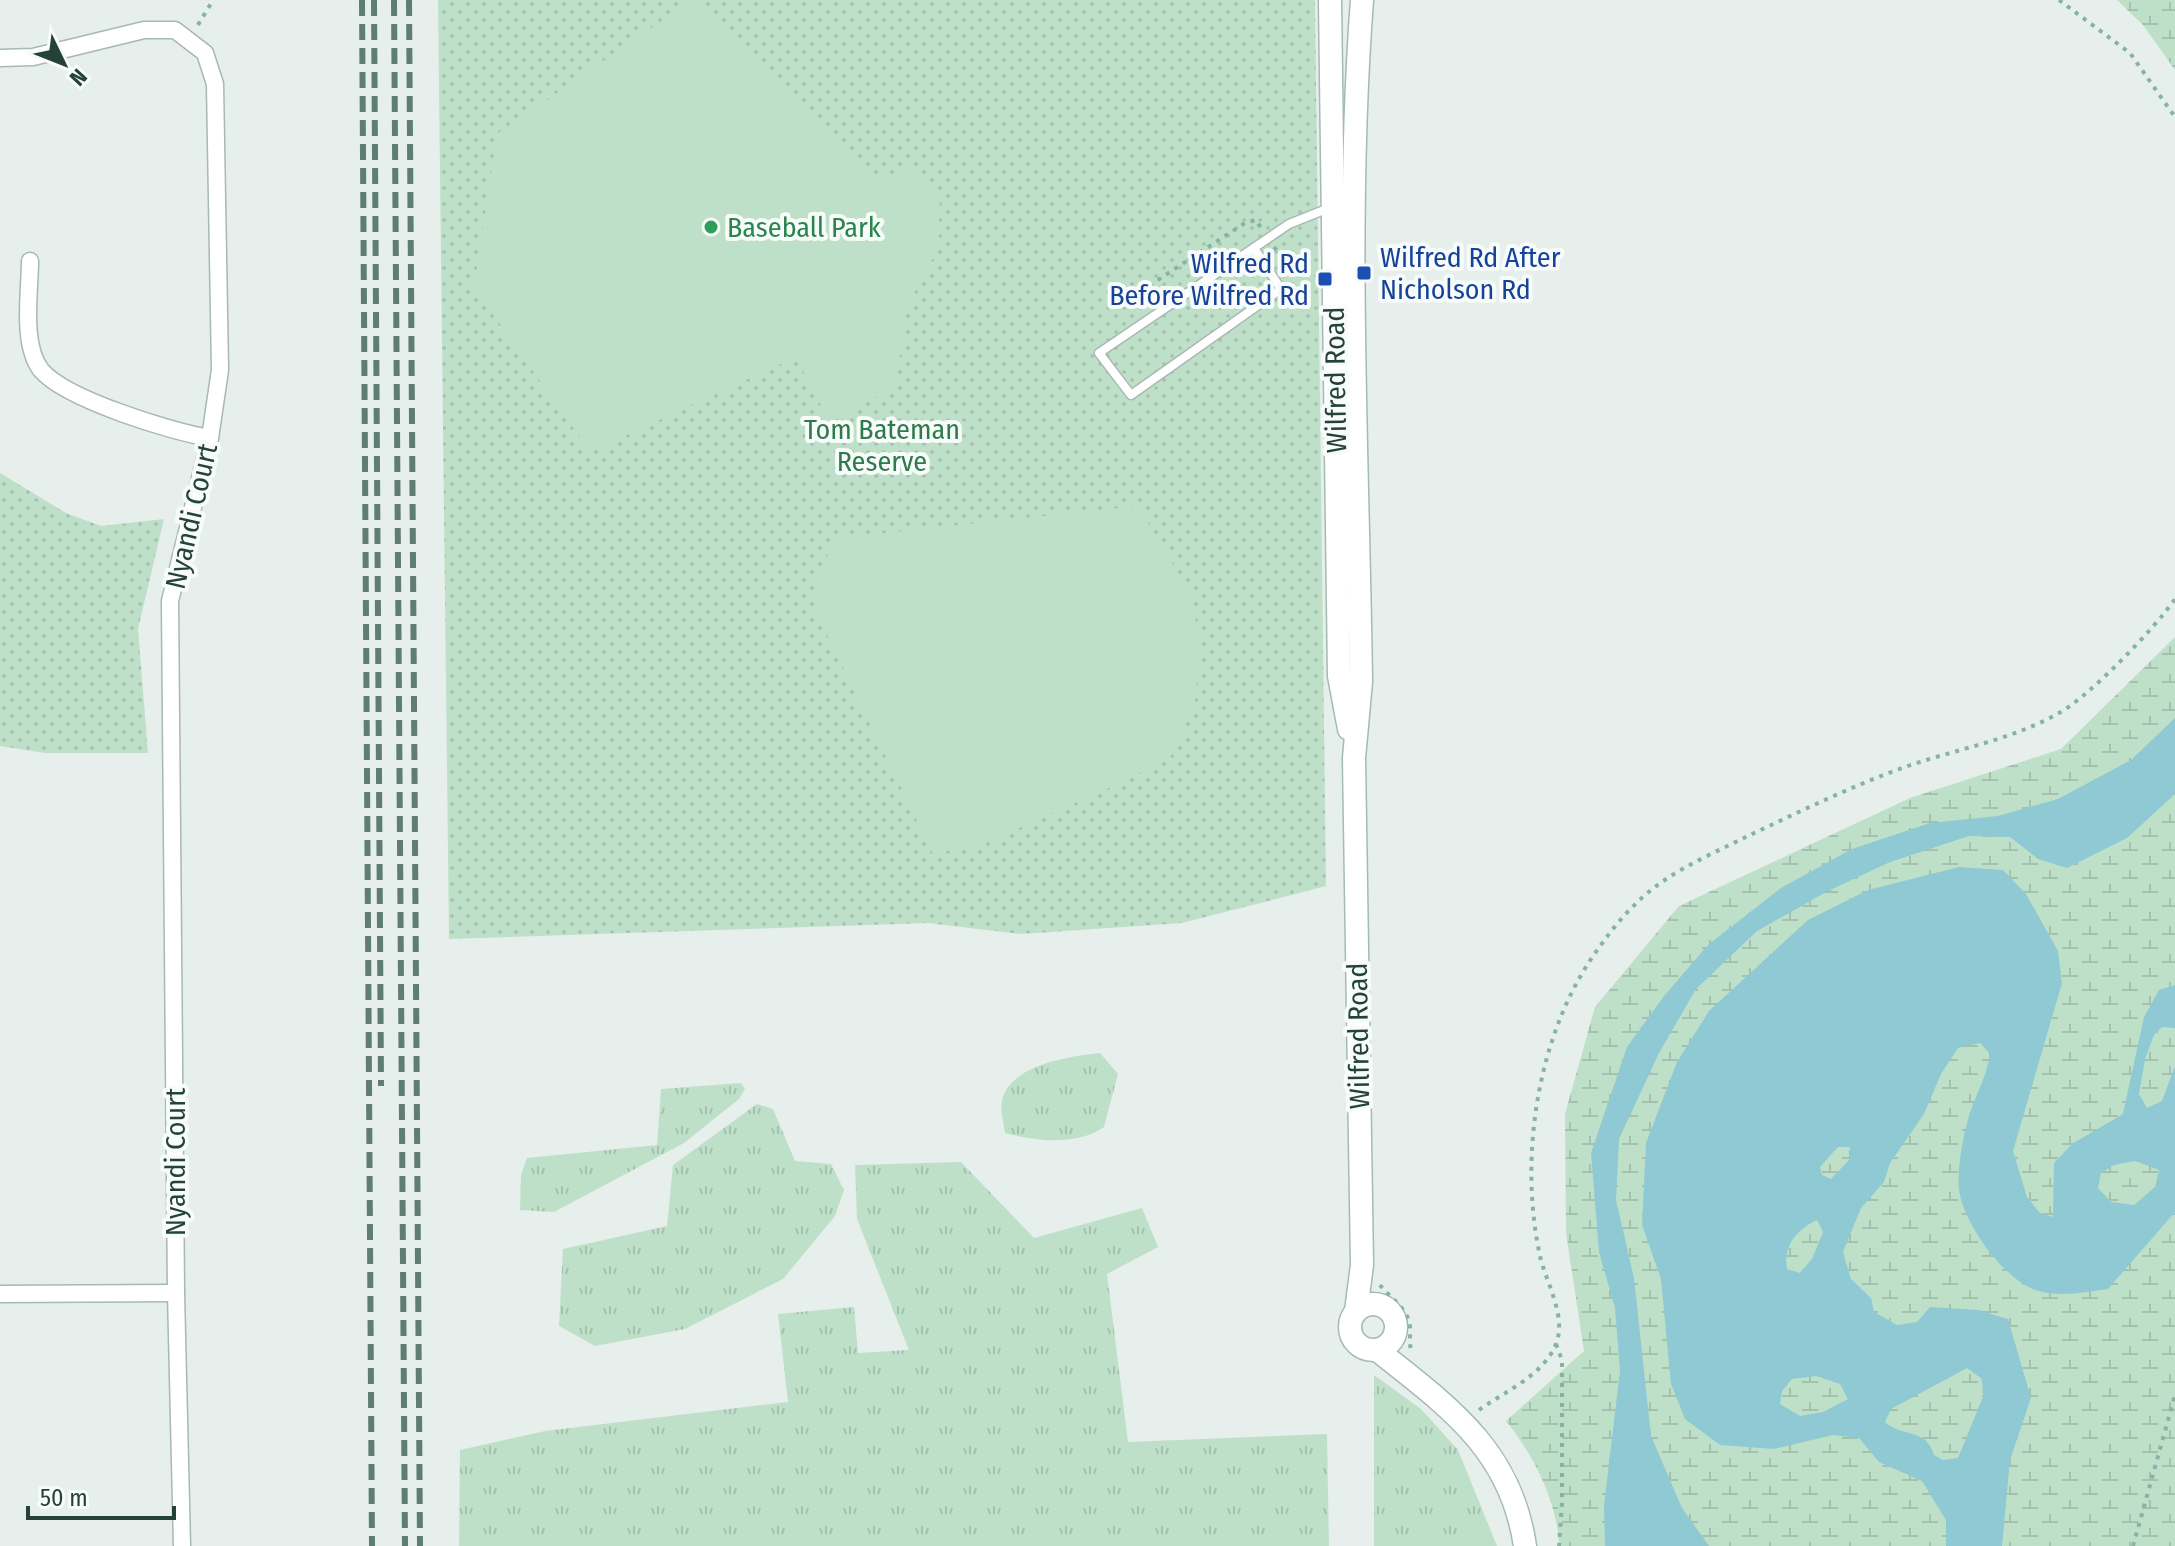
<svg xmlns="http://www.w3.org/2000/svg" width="2175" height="1546" font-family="'Fira Sans Condensed',sans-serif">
	<defs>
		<pattern id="grass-tufts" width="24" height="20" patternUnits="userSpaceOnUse" patternTransform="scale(2)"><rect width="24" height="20" fill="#bfe0c8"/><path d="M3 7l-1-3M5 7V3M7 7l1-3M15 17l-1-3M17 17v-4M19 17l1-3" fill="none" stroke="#a4c1ad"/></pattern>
		<pattern id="wetland-marsh" width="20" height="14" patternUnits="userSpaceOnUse" patternTransform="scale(2)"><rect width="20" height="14" fill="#bfe0c8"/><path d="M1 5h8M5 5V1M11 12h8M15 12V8" fill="none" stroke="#a4c1ad"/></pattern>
		<pattern id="park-dots" width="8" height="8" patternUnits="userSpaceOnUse" patternTransform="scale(2)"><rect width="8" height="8" fill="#bfe0c8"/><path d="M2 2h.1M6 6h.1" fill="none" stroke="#a4c1ad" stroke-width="1.8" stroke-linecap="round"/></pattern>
	</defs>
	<rect width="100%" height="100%" fill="#e6efeb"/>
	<g fill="url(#grass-tufts)">
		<path d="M1100,1053L1118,1074L1104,1127C1077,1146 1035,1141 1005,1133C1004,1124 1000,1111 1002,1101C1009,1065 1070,1056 1100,1053Z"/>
		<polygon points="741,1083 745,1089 739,1099 684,1143 554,1212 520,1210 521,1175 527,1158 657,1145 661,1089"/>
		<polygon points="757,1104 773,1109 795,1161 831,1164 844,1190 835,1216 783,1279 685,1329 595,1346 559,1326 563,1249 667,1226 673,1165"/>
		<polygon points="961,1162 1034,1238 1142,1208 1158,1247 1107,1274 1128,1442 1327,1434 1329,1546 459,1546 460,1450 545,1431 788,1402 778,1314 854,1307 858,1353 909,1350 857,1219 855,1165"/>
		<polygon points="1374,1375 1421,1409 1458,1450 1497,1546 1374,1546"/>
	</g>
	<g fill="url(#wetland-marsh)">
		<polygon points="2117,0 2175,0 2175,70 2143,25"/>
		<path d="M2175,637V1546H1559C1558,1503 1533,1454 1506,1421L1584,1351L1566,1233L1565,1114L1595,1007L1679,906L1910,798L2061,749Z"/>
	</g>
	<g fill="url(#park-dots)">
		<polygon points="438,0 1315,0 1326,886 1182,923 1021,934 928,923 449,939"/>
		<polygon points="0,473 66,513 101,526 164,519 138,629 148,753 45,753 0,746"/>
	</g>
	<g fill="#bfe0c8">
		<polygon points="692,0 698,0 874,181 917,166 940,204 938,249 907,306 896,386 830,423 796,357 590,452 474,287 497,134"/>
		<polygon points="1138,506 1192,596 1200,650 1195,703 1172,755 1133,777 986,843 933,854 818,616 815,577 838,538"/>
	</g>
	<g fill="#8ec9d4" fill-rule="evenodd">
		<polygon points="2175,718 2175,794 2127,838 2067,868 2038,859 2010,837 1969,836 1890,862 1826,892 1757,931 1696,989 1659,1053 1619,1139 1616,1200 1634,1278 1651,1436 1682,1508 1709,1546 1605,1546 1604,1505 1620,1371 1615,1308 1599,1252 1591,1153 1627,1047 1664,996 1708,945 1781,888 1852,849 1930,823 1998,816 2058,799 2131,760"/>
		<path d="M1959,867L2003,870L2026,894L2058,951L2062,983L2013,1151L2027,1197L2040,1213L2053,1217L2054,1163L2072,1144L2123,1114L2144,1017L2159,990L2175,985V1028L2162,1027L2154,1035L2145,1059L2139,1094L2147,1108L2162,1101L2175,1066V1212L2108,1289C2085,1292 2058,1298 2035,1290C2002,1277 1964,1224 1959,1190C1957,1172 1962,1141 1967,1123C1973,1098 1986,1081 1990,1054L1980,1043L1958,1048L1941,1074L1924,1114L1890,1163L1884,1182L1861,1208L1843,1252L1851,1279L1871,1298L1874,1312L1897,1325L1917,1322L1930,1307L1978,1310L2008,1319L2031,1398L2010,1460L2002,1546H1946V1520L1922,1481L1879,1462L1859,1438L1833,1435L1774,1449L1720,1445L1685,1419L1671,1384L1661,1279L1642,1225L1646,1143L1677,1062L1709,1011L1808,920L1868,890ZM1838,1147H1850V1159L1831,1179L1822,1175L1820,1167ZM2135,1161L2159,1170L2155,1187L2134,1205L2111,1202L2098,1188L2101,1173L2114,1165ZM1817,1220L1823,1232L1812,1259L1800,1273L1787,1269C1783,1246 1797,1229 1817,1220ZM1967,1368L1982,1379L1983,1397L1958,1458L1943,1460L1934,1455C1926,1427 1902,1438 1885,1422L1891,1409ZM1816,1376L1840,1384L1848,1399L1823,1412L1800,1416L1780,1404L1782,1391L1792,1379Z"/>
	</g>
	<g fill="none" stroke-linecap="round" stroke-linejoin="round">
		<defs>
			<polyline id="lane" points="1254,248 1281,289 1131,395 1099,353 1289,224 1329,208"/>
			<g id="street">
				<polyline points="0,58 33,57 144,30 175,30 205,53 215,84 220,370 210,438 170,601 176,1293 182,1546"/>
				<path d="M30,261C30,292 21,344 41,370C65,399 172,432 210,438"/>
				<polyline points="0,1294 176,1293"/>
			</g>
			<g id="secondary">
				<polyline points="1330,0 1339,676 1349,729"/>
				<circle cx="1373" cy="1327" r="23"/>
				<path d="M1356,1311L1362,1265L1354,758L1361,682C1358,456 1345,224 1362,0"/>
				<path d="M1377,1350C1449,1407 1511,1450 1525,1546"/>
			</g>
		</defs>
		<use href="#lane" stroke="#a8b8b2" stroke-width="11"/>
		<use href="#street" stroke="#a8b8b2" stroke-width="19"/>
		<use href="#secondary" stroke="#a4bbb3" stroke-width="25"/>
		<g stroke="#86b3a5" stroke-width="4" stroke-dasharray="4 6" stroke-linecap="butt">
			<polyline points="2059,0 2130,53 2175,117"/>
			<polyline points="198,25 213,0"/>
			<polyline points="1274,247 1286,262 1314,262"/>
			<polyline points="1141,291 1245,223 1256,220 1261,228"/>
			<path d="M1380,1285C1390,1298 1409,1309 1410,1327C1411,1337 1408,1342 1412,1352"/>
			<polyline points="1556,1344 1562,1360 1562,1503 1559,1546"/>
			<path d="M1479,1410C1504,1392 1544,1375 1556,1344C1567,1316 1546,1283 1540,1256C1518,1155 1538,1028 1601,945C1617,922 1637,900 1659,884C1687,864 1720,850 1750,835C1801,811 1852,786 1905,767C1956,749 2012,740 2059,713C2090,696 2155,628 2175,599"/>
			<polyline points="2133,1546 2175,1395"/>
		</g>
		<use href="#lane" stroke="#fff" stroke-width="8"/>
		<use href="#street" stroke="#fff" stroke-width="16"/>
		<use href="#secondary" stroke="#fff" stroke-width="22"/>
		<g stroke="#5f7d75" stroke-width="6" stroke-dasharray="16 8" stroke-linecap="butt">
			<polyline points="362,0 372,1546"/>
			<polyline points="374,0 381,1086"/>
			<polyline points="394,0 405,1546"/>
			<polyline points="409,0 420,1546"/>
		</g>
	</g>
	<circle fill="#2e9e5b" stroke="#f7fbf9" stroke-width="3" cx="711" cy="227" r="8"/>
	<g fill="#1a4fb4" stroke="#f7fbf9" stroke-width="3">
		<rect x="1356" y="265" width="16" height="16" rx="4"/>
		<rect x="1317" y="271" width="16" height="16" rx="4"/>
	</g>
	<g text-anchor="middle" stroke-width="8" stroke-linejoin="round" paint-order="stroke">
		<g font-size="28" fill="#27864d" stroke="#f7fbf9" text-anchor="start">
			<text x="727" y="237">Baseball Park</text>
		</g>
		<g font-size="28" fill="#164399" stroke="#f7fbf9" text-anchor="start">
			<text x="1380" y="267">Wilfred Rd After<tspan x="1380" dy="32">Nicholson Rd</tspan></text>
			<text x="1309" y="273" text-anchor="end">Wilfred Rd<tspan x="1309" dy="32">Before Wilfred Rd</tspan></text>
		</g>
		<g font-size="28" fill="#24423a" stroke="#f7fbf9">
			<text transform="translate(1335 380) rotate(-91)" y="10">Wilfred Road</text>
			<text transform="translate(191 516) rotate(-77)" y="10">Nyandi Court</text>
			<text transform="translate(1358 1036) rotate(-91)" y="10">Wilfred Road</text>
			<text transform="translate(175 1162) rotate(-90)" y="10">Nyandi Court</text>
		</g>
		<g font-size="28" fill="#2d7a4b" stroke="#f7fbf9">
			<text x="882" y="439">Tom Bateman<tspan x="882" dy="32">Reserve</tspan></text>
		</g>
	</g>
	<g transform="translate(64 64) rotate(133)" stroke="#f7fbf9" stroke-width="6" paint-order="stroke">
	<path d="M0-6L14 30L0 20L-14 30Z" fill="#24423a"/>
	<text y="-12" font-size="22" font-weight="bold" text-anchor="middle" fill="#24423a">N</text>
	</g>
	<path d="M28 1506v12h146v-12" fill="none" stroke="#24423a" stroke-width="4"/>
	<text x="40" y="1506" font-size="24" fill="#24423a" stroke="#f7fbf9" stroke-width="6" paint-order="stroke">50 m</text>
</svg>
